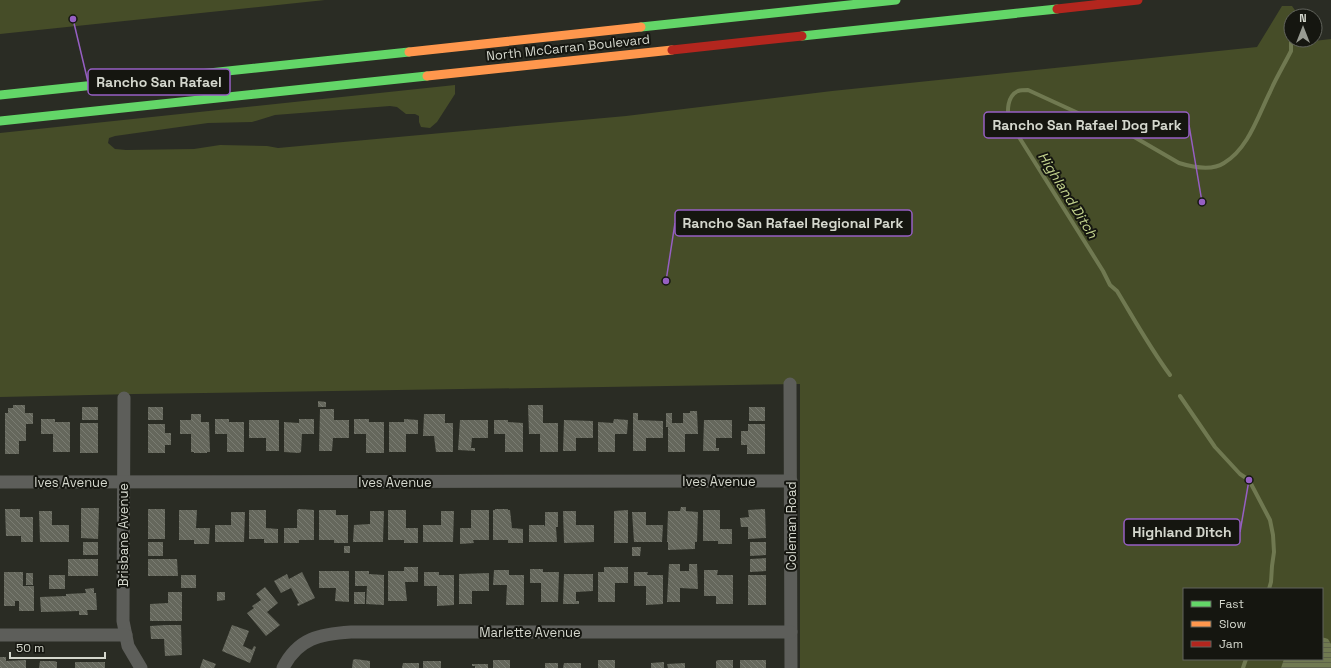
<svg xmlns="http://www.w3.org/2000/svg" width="1331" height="668" font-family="'Space Grotesk',sans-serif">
	<defs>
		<pattern id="water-rules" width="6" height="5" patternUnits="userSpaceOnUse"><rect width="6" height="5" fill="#707951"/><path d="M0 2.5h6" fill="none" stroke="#5d6249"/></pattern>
		<pattern id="building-back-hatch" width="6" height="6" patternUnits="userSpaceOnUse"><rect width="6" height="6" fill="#65675c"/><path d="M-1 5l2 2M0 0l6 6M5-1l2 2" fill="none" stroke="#7a7c72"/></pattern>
	</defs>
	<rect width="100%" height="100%" fill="#2a2c24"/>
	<g fill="#464d28" fill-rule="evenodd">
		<polygon points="0,0 325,0 0,34"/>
		<path d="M1282,6H1292L1299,16H1291V40L1314,41L1331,39V668H800V384L135,394L0,397V133L455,85V94L437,122L430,128L421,127L419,122V116L415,114H406L397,107L390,106L275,115L252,122L208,123L115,136L109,138L108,143L115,149L126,150L194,149L220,145L267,146L278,148L626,116L832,91L1257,47ZM1184,589H1322V659H1184Z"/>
	</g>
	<polygon fill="url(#water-rules)" points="1322,637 1328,639 1331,644 1331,668 1281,668 1284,659 1322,659"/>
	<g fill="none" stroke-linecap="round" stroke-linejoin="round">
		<g stroke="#707951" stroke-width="4">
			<path d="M1170,375C1150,348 1134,319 1117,291L1110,285L1103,271L1009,121C1007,111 1007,96 1018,91C1021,90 1025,90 1028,90L1102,124L1117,127L1179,163C1192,167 1212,171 1224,163C1248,149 1258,116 1270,92C1276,78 1284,65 1291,51V40"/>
			<polyline points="1180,396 1215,447 1240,474 1249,480 1270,520 1273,535 1274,552 1272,566 1271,582 1269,589"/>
			<polyline points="1243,668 1246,659"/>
		</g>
	</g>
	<g fill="url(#building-back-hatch)">
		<polygon points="318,401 326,402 326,407 318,407"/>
		<polygon points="13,405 25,405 25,413 33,413 33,424 26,424 26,441 19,441 19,454 5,454 5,413 8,413 8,408 13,408"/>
		<polygon points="528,405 543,405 543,423 558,423 558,452 540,452 540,434 529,434"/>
		<rect x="82" y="407" width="16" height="13"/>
		<rect x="148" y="407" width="15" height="13"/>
		<rect x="749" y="407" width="16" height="14"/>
		<polygon points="320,409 334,409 334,420 349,420 349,438 333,438 332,451 319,451"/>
		<polygon points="690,411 697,411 698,434 685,434 685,452 668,452 668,427 666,427 666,413 672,413 672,423 683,423 683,413 690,413"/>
		<polygon points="633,413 638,413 638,420 663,421 663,438 646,438 646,451 633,451"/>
		<polygon points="191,414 201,414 201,422 209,422 210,452 207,452 207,453 194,453 194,452 191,452 191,434 180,434 180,420 191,420"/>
		<polygon points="424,414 445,414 445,423 453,423 453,452 436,452 434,436 423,436"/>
		<polygon points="41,419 55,419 55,422 70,422 70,452 53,452 53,434 41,434"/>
		<polygon points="215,419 229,419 229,422 244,422 244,452 227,452 227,434 215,434"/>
		<polygon points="299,419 314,419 314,434 302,434 301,452 299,453 284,452 284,422 299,423"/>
		<polygon points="354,419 369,419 369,422 384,422 384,453 366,453 366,434 354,434"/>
		<polygon points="404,419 418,420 418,434 406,434 406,452 389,452 389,422 404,422"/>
		<polygon points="614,419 628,420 627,434 615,434 615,452 598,452 598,422 613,423"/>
		<polygon points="249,420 279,420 279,451 266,451 266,438 249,438"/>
		<polygon points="460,420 488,420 488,438 472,438 471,448 475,448 475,451 458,450"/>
		<polygon points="494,420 508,420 508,422 523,423 523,452 505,452 505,434 494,434"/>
		<polygon points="564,420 593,421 593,438 576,438 576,451 563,451"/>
		<polygon points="704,420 732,420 732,438 716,438 716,448 719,448 719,451 703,451"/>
		<rect x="80" y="423" width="18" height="30"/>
		<polygon points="148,424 165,424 165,433 171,433 171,445 165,445 165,453 148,453"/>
		<polygon points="748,424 765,424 765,454 747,454 747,445 741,445 741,431 748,431"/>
		<polygon points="681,507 686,507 686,511 698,512 697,542 695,542 695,549 668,550 668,542 667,542 668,511 680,511"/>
		<polygon points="81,508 99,508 98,539 81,538"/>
		<polygon points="5,509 20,509 20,517 33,517 33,542 21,542 21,536 6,536"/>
		<rect x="148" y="509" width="17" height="30"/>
		<polygon points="299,509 314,510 314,540 299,540 299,543 284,543 284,528 297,528 297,510"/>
		<polygon points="495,509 508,509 508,510 510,510 512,528 523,529 523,543 508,543 508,540 493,540 493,510 495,510"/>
		<polygon points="765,509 766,538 748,539 748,527 741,527 740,518 749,517 748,510"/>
		<polygon points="179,510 197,510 196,528 210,528 209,544 194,544 194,540 179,540"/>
		<polygon points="249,510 266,510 266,528 278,529 278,543 264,543 264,539 249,539"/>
		<polygon points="319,510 336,510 336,515 348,515 348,543 334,543 334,540 319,540"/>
		<polygon points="388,510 406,510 406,528 418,528 418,543 404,543 404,540 388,540"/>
		<polygon points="471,510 489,510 489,540 473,540 474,543 460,544 460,528 471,528"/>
		<polygon points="628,510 628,543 614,543 614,511"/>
		<polygon points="703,510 720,510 720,529 732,529 732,544 718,544 718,541 703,541"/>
		<polygon points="39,511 52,511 52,525 69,525 69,542 40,542"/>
		<polygon points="370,511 384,511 383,542 353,542 354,525 370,524"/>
		<polygon points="441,511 454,511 453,542 423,542 423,525 441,525"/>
		<polygon points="563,511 576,511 576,525 594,525 594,542 564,543"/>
		<polygon points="231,512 245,512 244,542 215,542 215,525 231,525"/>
		<polygon points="545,512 558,512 558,527 556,527 557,542 529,542 529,525 544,525 545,527"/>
		<polygon points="632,512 646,512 646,525 663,525 662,542 634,542"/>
		<rect x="83" y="542" width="15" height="13"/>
		<rect x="148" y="542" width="15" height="14"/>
		<polygon points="750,542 766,542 766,555 750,556"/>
		<rect x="344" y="546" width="6" height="7"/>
		<polygon points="632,547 641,547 640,556 632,556"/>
		<polygon points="766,558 766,571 750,572 750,559"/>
		<rect x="68" y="559" width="30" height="17"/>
		<polygon points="148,559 177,559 178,576 148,576"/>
		<polygon points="669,564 680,564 680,571 689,571 689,564 697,564 698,589 680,588 680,602 667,602"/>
		<polygon points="404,567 418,567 418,582 405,582 407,601 388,601 388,571 404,571"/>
		<polygon points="604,567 628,567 628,583 615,583 615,602 598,602 598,572 604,572"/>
		<polygon points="530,569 543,569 543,572 559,572 558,602 541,602 541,583 530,583"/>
		<polygon points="494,570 509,570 509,575 524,575 524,605 506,605 507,585 493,585"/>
		<polygon points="704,570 718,570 717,575 733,575 733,604 716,604 716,596 704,596"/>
		<polygon points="319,571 349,571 349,602 335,601 336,588 319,588"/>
		<polygon points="355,571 369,571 369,574 384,575 384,605 366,604 367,586 355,586"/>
		<polygon points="4,572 23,572 23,586 34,586 34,611 19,611 19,601 15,601 15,606 4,606"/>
		<polygon points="302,572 315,598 298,606 297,604 299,603 291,588 281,593 274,581 287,574 289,579"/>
		<polygon points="424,572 439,572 439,575 454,575 454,605 437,606 437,586 424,586"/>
		<polygon points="634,572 648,572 647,575 663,575 663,604 646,605 646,586 634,586"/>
		<rect x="26" y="573" width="7" height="12"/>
		<polygon points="489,573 489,591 472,591 472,604 459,604 459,574"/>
		<polygon points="564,574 593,574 593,591 576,592 576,601 579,601 579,604 563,604"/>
		<rect x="49" y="575" width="16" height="14"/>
		<rect x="181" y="575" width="15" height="13"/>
		<rect x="748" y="575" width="18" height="30"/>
		<polygon points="265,587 278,603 267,612 280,625 266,636 247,613 254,608 252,606 261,600 256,594"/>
		<polygon points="94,588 94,593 96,593 97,610 87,610 88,615 79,615 79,611 41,612 40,597 66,596 66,594 86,593 85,589"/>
		<polygon points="168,592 182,592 182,621 150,621 150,604 168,603"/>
		<polygon points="217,592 225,592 225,600 217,601"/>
		<rect x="354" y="592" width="11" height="12"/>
		<polygon points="166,625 181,625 182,655 165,656 164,639 151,639 150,626"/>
		<polygon points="232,625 249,631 243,646 252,650 254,646 256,647 250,663 222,651"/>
		<polygon points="0,657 6,657 6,661 26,660 26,668 0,668"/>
		<polygon points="203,659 216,664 214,668 200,668"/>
		<polygon points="355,659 370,661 370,668 352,668 353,660"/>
		<rect x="493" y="660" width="17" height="8"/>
		<rect x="598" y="660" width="17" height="8"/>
		<polygon points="718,660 733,660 733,668 716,668 716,661"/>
		<rect x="740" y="660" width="26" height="8"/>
		<polygon points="40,661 54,661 57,662 57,668 39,668"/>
		<rect x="423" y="661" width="18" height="7"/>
		<rect x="75" y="662" width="30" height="6"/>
		<polygon points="664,662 664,668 651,668 651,663"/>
		<polygon points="403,663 419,663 419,668 402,668"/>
		<rect x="545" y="663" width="13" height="5"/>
		<polygon points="564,663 581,663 581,668 563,668"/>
		<polygon points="685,663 685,668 668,668 667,664"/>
		<polygon points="472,664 488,664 488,668 475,668 475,666 472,666"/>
	</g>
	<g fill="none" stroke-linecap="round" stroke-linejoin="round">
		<g stroke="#5d5e5a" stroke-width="13">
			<polyline points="790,384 791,668"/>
			<polyline points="124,398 123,621 128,646 141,668"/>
			<polyline points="0,482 791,481"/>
			<polyline points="0,635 126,635"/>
			<path d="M283,668C298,638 320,634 351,632H791"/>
		</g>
		<g stroke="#63d668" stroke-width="9">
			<polyline points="641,27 896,0"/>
			<polyline points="802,36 1057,9"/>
			<polyline points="0,95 409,52"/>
			<polyline points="0,121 427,76"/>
		</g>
		<g stroke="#ff974d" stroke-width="9">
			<polyline points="409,52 641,27"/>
			<polyline points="427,76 672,50"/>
		</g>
		<g stroke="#b3261e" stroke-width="9">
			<polyline points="1057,9 1138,0"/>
			<polyline points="672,50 802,36"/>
		</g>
	</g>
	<g text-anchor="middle" stroke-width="4" stroke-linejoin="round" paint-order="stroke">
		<g font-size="13" fill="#d4d7cd" stroke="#151610">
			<text transform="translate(568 47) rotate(-6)" y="5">North McCarran Boulevard</text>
			<text x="719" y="486">Ives Avenue</text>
			<text x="71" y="487">Ives Avenue</text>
			<text x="395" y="487">Ives Avenue</text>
			<text transform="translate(791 526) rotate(-90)" y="5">Coleman Road</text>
			<text transform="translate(123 535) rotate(-90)" y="5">Brisbane Avenue</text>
			<text x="530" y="637">Marlette Avenue</text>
		</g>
		<g font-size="14" font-style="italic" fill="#c4d48e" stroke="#151610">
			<text transform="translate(1068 195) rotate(58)" y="5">Highland Ditch</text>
		</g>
	</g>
	<path fill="none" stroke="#965fc3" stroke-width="1.5" d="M73 19L88 82M1202 202L1189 125M666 281L675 223M1249 480L1240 532"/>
	<g fill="#965fc3" stroke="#151610" stroke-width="1.5">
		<circle cx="73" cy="19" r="4"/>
		<circle cx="1202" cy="202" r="4"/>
		<circle cx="666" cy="281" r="4"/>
		<circle cx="1249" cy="480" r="4"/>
	</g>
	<g fill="#151610" stroke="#965fc3" stroke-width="1.5">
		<rect x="88" y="69" width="142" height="26" rx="4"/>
		<rect x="984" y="112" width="205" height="26" rx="4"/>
		<rect x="675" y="210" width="237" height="26" rx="4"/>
		<rect x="1124" y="519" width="116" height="26" rx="4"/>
	</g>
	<g font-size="14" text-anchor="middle" font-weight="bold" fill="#d4d7cd">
		<text x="159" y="87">Rancho San Rafael</text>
		<text x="1087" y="130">Rancho San Rafael Dog Park</text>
		<text x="793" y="228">Rancho San Rafael Regional Park</text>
		<text x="1182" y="537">Highland Ditch</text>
	</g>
	<rect x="1183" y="588" width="140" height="72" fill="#151610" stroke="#61635c"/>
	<rect x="1191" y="601" width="20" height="6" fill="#63d668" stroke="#61635c"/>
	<text x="1219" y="608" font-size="12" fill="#d4d7cd">Fast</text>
	<rect x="1191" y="621" width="20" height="6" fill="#ff974d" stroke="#61635c"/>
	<text x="1219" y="628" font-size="12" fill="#d4d7cd">Slow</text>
	<rect x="1191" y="641" width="20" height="6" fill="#b3261e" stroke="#61635c"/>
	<text x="1219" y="648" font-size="12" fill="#d4d7cd">Jam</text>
	<g transform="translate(1303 28)"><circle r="19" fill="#151610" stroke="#61635c"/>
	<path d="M0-3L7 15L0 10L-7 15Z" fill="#989b92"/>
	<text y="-6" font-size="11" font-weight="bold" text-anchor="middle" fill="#d4d7cd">N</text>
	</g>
	<path d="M10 652v6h95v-6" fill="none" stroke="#d4d7cd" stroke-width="2"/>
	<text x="16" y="652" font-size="12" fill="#d4d7cd" stroke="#151610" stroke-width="3" paint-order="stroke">50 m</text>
</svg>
